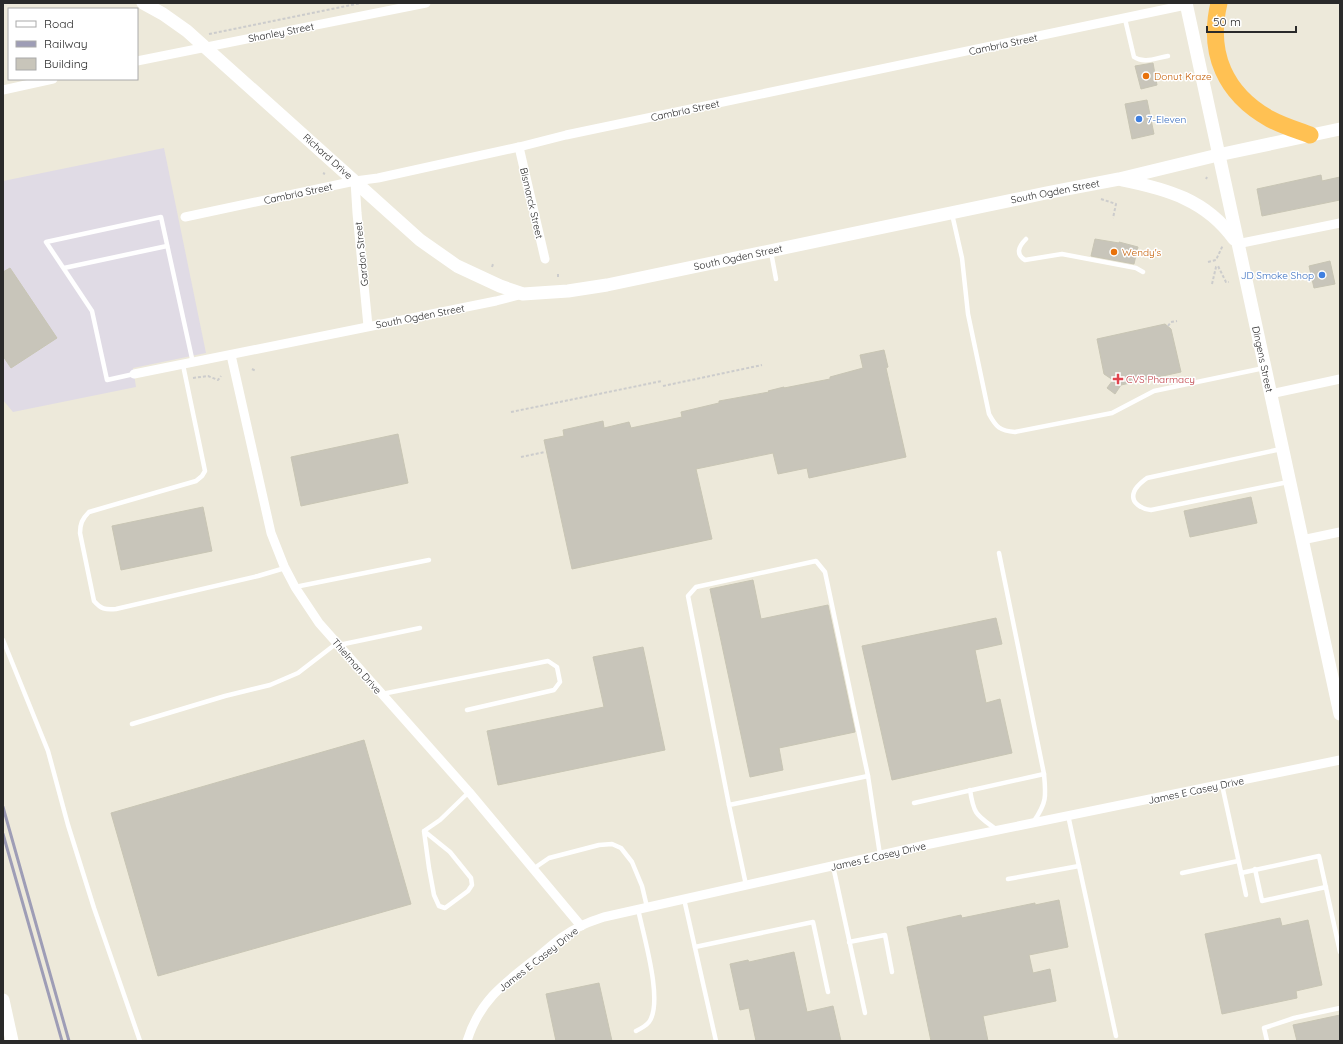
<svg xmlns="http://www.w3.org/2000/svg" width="1343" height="1044" font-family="Quicksand,sans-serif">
	<rect width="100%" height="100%" fill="#ede9da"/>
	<polygon fill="#e0dbe5" points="164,148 206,353 133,368 136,387 13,412 3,400 3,181"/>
	<g fill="#c8c5ba" stroke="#c8c5b4">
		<polygon points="1153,63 1157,85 1141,89 1135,66"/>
		<polygon points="1147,100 1154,134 1132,139 1125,104"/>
		<polygon points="1321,175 1322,181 1340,177 1340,200 1262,216 1257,189"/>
		<polygon points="1095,239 1119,243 1119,242 1138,247 1134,264 1091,256"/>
		<polygon points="1330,261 1335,284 1314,288 1309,266"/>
		<polygon points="10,268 57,338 11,368 3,356 3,272"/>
		<polygon points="1165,324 1171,329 1181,372 1121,385 1115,394 1107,388 1113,380 1104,374 1097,339"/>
		<polygon points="884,350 888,367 886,368 906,457 809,478 807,468 778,474 773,453 696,469 712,539 572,569 544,440 564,436 563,430 603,421 604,428 629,422 631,428 682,417 681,412 719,403 719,401 769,392 768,391 784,387 784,388 830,379 830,377 863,368 860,355"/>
		<polygon points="398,434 408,483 301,506 291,457"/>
		<polygon points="1251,497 1257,523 1190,537 1184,511"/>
		<polygon points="203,507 212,551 121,570 112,526"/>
		<polygon points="753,580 761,619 828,605 855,732 779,748 783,770 750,777 710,589"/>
		<polygon points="996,618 1002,644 975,650 986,703 1000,699 1012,753 892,780 862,646"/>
		<polygon points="643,647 665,750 498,785 487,731 604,707 593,657"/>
		<polygon points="364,740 411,904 158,976 111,813"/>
		<polygon points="1059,900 1068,947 1029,955 1033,973 1050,969 1056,1001 983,1016 988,1041 931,1041 907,927 961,915 962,918 1035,903 1035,905"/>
		<polygon points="1280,918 1282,926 1308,920 1322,985 1296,991 1297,998 1222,1014 1205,934"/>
		<polygon points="794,952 807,1012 833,1006 841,1041 756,1041 749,1008 740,1010 730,964 748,960 749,962"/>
		<polygon points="599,983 612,1041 556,1041 546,994"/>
		<polygon points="1340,1015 1340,1041 1297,1041 1293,1025"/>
	</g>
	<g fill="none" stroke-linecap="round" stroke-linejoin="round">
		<g stroke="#ccc" stroke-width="2" stroke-dasharray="3 2" stroke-linecap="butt">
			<polyline points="209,34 361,3"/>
			<polyline points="323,173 325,174"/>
			<polyline points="1206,179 1207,177"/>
			<polyline points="1101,199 1116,204 1113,218"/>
			<polyline points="1208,262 1216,260 1223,245"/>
			<polyline points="492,267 493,264"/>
			<polyline points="558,274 558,277"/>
			<polyline points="1212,284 1216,267 1218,266 1226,282 1229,282"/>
			<polyline points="1168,326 1171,322 1177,321"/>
			<polyline points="252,369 256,371"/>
			<polyline points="193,378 208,376 218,380 221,376"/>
			<polyline points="663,386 762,365"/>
			<polyline points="511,412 662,381"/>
			<polyline points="521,457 545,452"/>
		</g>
		<g stroke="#fff" stroke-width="4.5">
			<path d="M1125,19L1134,57C1144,64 1156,58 1168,56"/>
			<path d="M952,214L962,258L968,314L989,414C996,427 1000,431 1015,432L1112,413L1154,391L1264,368"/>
			<path d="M1026,239C1019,246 1015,254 1025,260L1062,254L1136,268L1143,272"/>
			<polyline points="771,252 776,279"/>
			<polyline points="64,268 167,246"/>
			<path d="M183,365L205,471L202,476L196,481L89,512C82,519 80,524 80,533L94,601C101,609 105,610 116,609L258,576L285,568"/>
			<polyline points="134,374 107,380 92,311 46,242 161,217 193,363"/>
			<path d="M1281,449L1147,478C1142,482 1136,486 1134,492C1130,503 1142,509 1151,510L1288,482"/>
			<polyline points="295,587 429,560"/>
			<polyline points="3,640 48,751 68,825 94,908 140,1041"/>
			<polyline points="339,645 420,628"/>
			<polyline points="382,694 548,661 557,667 560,682 554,690 467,710"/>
			<polyline points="132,724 225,696 270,685 298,673 337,643"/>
			<polyline points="1222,785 1246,895"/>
			<path d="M970,790C974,816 977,815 997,830"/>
			<polyline points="914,803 1044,774 999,553"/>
			<polyline points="729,805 688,596 696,587 816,561 825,572 868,776"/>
			<path d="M1034,821C1047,802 1046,796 1044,774"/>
			<polyline points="424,831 429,868 434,895 439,906 445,908 468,891 472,885 471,878 450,852 424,831 440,820 469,792"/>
			<polyline points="833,866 865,1013"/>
			<polyline points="1079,866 1116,1036"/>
			<polyline points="533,869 549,858 599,845 612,844 621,848 632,862 642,886 647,907"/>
			<polyline points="1255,869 1262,901 1326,887"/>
			<polyline points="1182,873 1238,861"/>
			<polyline points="1241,873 1319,856 1340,952"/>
			<polyline points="1008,879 1079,866 1068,815"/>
			<polyline points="746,885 729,805 868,776 880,855"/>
			<polyline points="684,899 716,1041"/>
			<polyline points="849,942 885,935 892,972"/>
			<polyline points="695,947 813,922 828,992"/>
			<path d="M636,1031C640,1029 646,1026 649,1022C664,1002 643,934 638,909"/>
			<polyline points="1267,1041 1264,1028 1294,1018 1340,1008"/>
		</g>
		<g stroke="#fff" stroke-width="9">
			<polyline points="137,61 426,3"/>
			<polyline points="3,90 53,79"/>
			<polyline points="519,147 545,259"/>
			<polyline points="355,181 357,213 368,326"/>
			<polyline points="185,217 355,181 378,178 519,147 566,135 1186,5"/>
			<polyline points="1237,244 1340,223"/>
			<polyline points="231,355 271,533 284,566 295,587 319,623 469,792 581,926"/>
			<polyline points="134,374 496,301 523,294"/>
			<polyline points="1270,394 1340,379"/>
			<polyline points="1302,540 1340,532"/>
			<path d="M467,1041C479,1002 503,984 534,960C549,948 563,934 581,926C588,922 596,920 604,917L930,844L1340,760"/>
		</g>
		<g stroke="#fff" stroke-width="13">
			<polyline points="143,3 163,14 187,31 420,240 457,266 500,286 523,294 568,291 607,285 1046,193 1119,179 1218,155 1340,129"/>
			<polyline points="1186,3 1340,714"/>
			<path d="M1122,180C1167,189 1206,200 1234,239"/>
			<polyline points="3,1000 12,1041"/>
		</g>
		<path stroke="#ffc153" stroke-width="17" d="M1219,3C1207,53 1225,94 1270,119C1283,126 1297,130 1310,135"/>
		<g stroke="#9e9db6" stroke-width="3">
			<polyline points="3,807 69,1041"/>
			<polyline points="3,834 62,1041"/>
		</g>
	</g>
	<g fill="#e8710a" stroke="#fff" stroke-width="1.5">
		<circle cx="1146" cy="76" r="4"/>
		<circle cx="1114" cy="252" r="4"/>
	</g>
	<g fill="#3f7fe0" stroke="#fff" stroke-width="1.5">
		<circle cx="1139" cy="119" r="4"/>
		<circle cx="1322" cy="275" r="4"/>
	</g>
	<path fill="#e0444e" stroke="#fff" stroke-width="1.5" d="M1116 373h4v4h4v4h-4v4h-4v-4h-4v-4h4z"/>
	<g text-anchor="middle" stroke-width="3" stroke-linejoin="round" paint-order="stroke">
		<g font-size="10" fill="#2a2a2a" stroke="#fff">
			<text transform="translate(281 32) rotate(-11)" y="4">Shanley Street</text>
			<text transform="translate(1003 44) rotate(-12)" y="4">Cambria Street</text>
			<text transform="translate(685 110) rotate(-12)" y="4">Cambria Street</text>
			<text transform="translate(328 156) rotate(42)" y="4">Richard Drive</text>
			<text transform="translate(1055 191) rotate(-11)" y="4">South Ogden Street</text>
			<text transform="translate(298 193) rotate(-12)" y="4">Cambria Street</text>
			<text transform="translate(532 203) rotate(77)" y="4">Bismarck Street</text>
			<text transform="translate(361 254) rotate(-96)" y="4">Gardon Street</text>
			<text transform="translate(738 257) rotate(-12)" y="4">South Ogden Street</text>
			<text transform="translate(420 316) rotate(-11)" y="4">South Ogden Street</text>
			<text transform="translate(1263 359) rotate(78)" y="4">Dingens Street</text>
			<text transform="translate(357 666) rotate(49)" y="4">Thielman Drive</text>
			<text transform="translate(1196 790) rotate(-12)" y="4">James E Casey Drive</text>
			<text transform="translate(878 856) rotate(-13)" y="4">James E Casey Drive</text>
			<text transform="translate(538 959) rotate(-38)" y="4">James E Casey Drive</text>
		</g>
		<g font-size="10" fill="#c56008" stroke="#fff" text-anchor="start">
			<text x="1154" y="80">Donut Kraze</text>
			<text x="1122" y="256">Wendy's</text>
		</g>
		<g font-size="10" fill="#366cbe" stroke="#fff" text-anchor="start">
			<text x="1147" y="123">7-Eleven</text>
			<text x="1314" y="279" text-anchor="end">JD Smoke Shop</text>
		</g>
		<g font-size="10" fill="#be3a42" stroke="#fff" text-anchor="start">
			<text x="1126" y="383">CVS Pharmacy</text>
		</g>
	</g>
	<rect width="1343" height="1044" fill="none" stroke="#2a2a2a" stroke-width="8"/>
	<rect x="8" y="8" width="130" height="72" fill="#ffffff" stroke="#aaaaaa"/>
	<rect x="16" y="21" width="20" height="6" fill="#ffffff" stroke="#aaaaaa"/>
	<text x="44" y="28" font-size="12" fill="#2a2a2a">Road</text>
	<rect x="16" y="41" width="20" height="6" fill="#9e9db6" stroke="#aaaaaa"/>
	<text x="44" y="48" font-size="12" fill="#2a2a2a">Railway</text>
	<rect x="16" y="58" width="20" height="12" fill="#c8c5ba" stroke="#aaaaaa"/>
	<text x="44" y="68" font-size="12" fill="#2a2a2a">Building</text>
	<path d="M1207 26v6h89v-6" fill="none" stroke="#2a2a2a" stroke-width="2"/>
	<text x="1213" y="26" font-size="12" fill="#2a2a2a" stroke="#ffffff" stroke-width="3" paint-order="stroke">50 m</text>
</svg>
